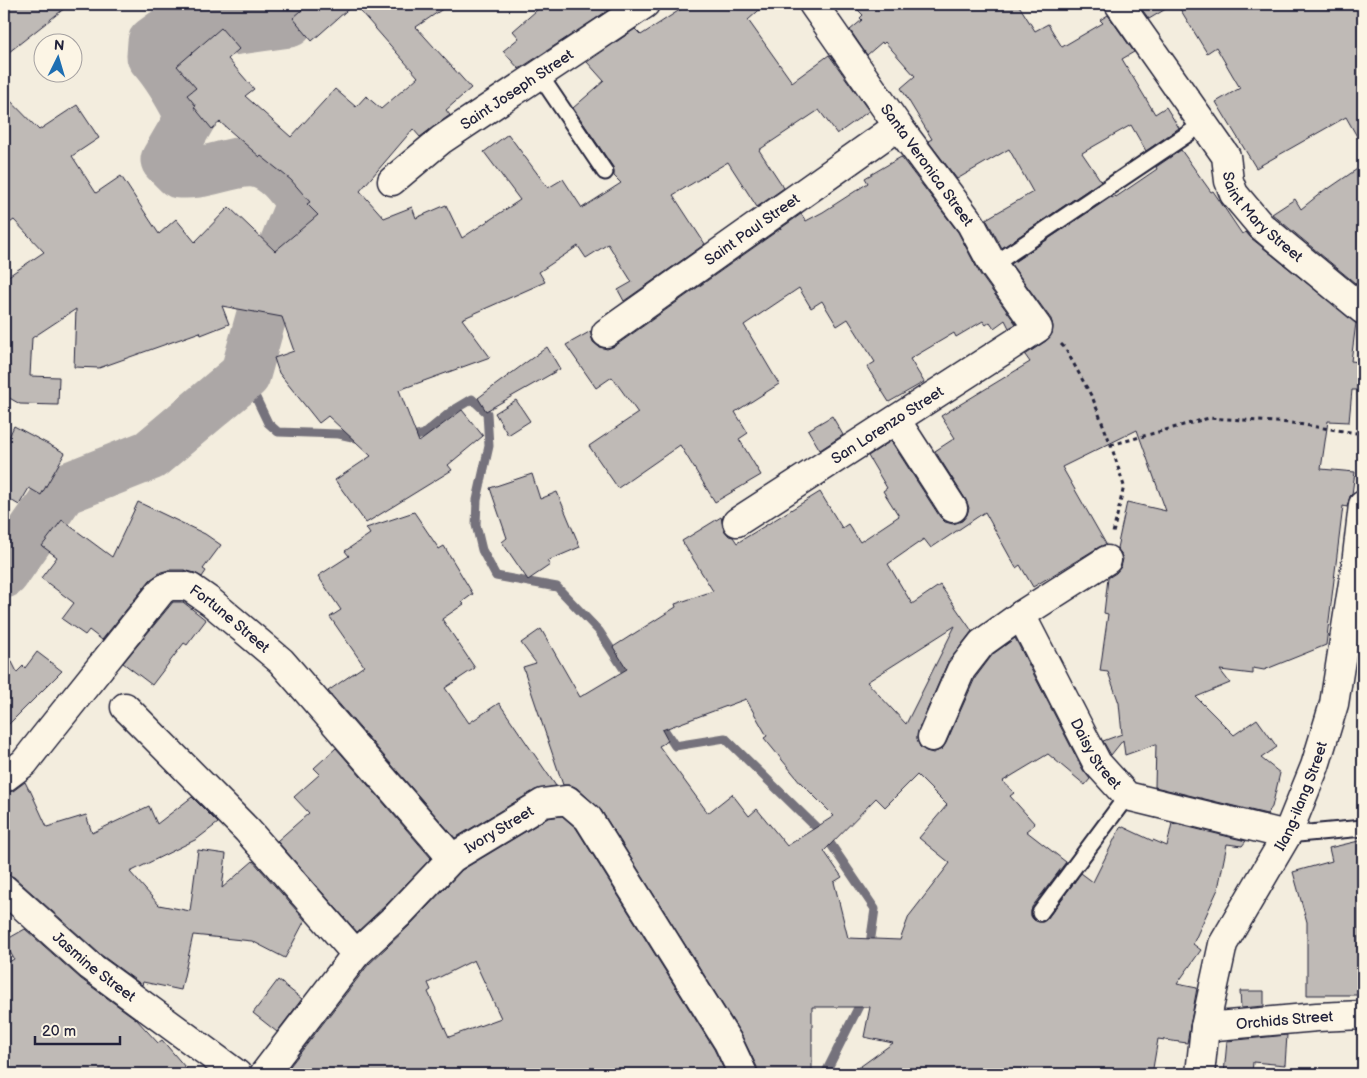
<svg xmlns="http://www.w3.org/2000/svg" width="1367" height="1078" font-family="'Balsamiq Sans',sans-serif">
	<rect width="100%" height="100%" fill="#f3edde"/>
	<filter id="ink" filterUnits="userSpaceOnUse"><feTurbulence type="fractalNoise" baseFrequency=".02" numOctaves="2"/><feDisplacementMap in="SourceGraphic" scale="10" xChannelSelector="R" yChannelSelector="G"/><feConvolveMatrix kernelMatrix="1 2 1 2 8 2 1 2 1" color-interpolation-filters="sRGB"/></filter>
	<g filter="url(#ink)">
		<g fill="none" stroke-linecap="round" stroke-linejoin="round">
			<g stroke="#75727b" stroke-width="9">
				<polyline points="245,375 268,423 278,432 339,434 361,439"/>
				<polyline points="405,439 424,434 452,411 472,399 487,413 489,446 477,500 476,525 482,550 496,576 557,587 599,631 631,680"/>
				<polyline points="658,720 675,746 725,738 826,837 875,909 869,951"/>
				<polyline points="825,1074 862,1000 863,996"/>
			</g>
			<path stroke="#aca7a6" stroke-width="51" d="M4,573L62,490L150,455L245,375L274,271L302,202C291,187 278,168 259,163C242,158 216,170 198,172C192,173 185,173 179,173L166,160L191,117C180,95 168,74 152,56L153,42L164,34L175,35H197L289,22L286,4"/>
		</g>
		<g fill="#bfbab6" stroke="#22223b" fill-rule="evenodd">
			<polygon points="4,4 70,4 4,56"/>
			<polygon points="309,4 450,4 416,27 471,88 446,110 450,115 420,137 413,129 360,191 384,218 412,207 416,218 446,205 462,238 520,200 484,152 508,134 548,188 563,179 582,208 621,183 614,176 614,171 613,167 573,108 604,81 587,62 635,29 641,35 689,4 766,4 748,20 792,82 829,55 869,111 837,134 819,110 759,150 784,188 757,207 728,162 673,195 705,244 624,301 618,290 632,282 608,244 586,258 578,246 539,272 545,282 462,319 490,357 399,390 419,442 462,410 483,436 448,465 452,470 366,523 335,480 371,456 328,416 319,423 279,373 274,358 294,351 282,317 222,306 229,324 201,335 200,332 99,368 74,367 76,309 32,338 30,376 59,377 58,405 20,404 4,395 4,279 44,252 14,220 4,227 4,94 39,130 77,105 99,138 72,156 96,193 121,176 159,234 176,219 195,242 229,207 275,251 318,215 307,204 310,202 291,180 261,156 260,157 220,122 212,129 194,107 196,106 187,95 196,88 177,66 221,28 239,49 228,59 254,89 245,96 291,137 335,89 356,107 366,96 381,109 418,77 354,4 312,41 293,18"/>
			<polygon points="544,4 613,4 615,6 519,69 503,51 519,38 513,31"/>
			<polygon points="852,4 1018,4 1035,31 1048,24 1062,47 1103,23 1100,20 1108,15 1134,52 1122,59 1155,114 1166,107 1179,128 1146,151 1131,125 1082,153 1101,181 1002,248 986,219 1033,192 1009,149 957,179 928,141 932,139 901,88 915,76 885,42 883,44 882,42 867,55 850,30 862,20 860,18 863,15"/>
			<polygon points="1138,4 1174,4 1149,19"/>
			<polygon points="1177,4 1363,4 1363,147 1346,117 1256,168 1216,102 1240,88 1216,47 1207,53"/>
			<path d="M1181,150L1211,192L1213,191L1242,234L1246,232L1251,238L1356,323L1351,361L1360,362L1358,390H1352L1349,422L1328,421L1321,469L1355,472L1352,494L1350,496L1347,507L1343,506L1326,645L1264,670L1253,668V674L1220,670L1230,683L1196,697L1234,735L1257,719L1277,747L1261,758L1280,773L1272,807L1267,814L1155,787L1156,744L1125,755L1123,740L1111,755L1103,741L1122,734L1119,703L1108,672L1100,671L1108,614L1104,613L1108,578L1116,573L1121,567L1123,559L1120,552L1117,548L1127,502L1166,511L1137,430L1062,467L1106,544L1099,547L1063,569L1033,587L1020,565L1016,568L985,512L931,548L924,539L888,564L912,604L940,585L972,631L947,664L918,731L917,739L920,747L926,751L933,753L942,749L946,743L975,678L993,654L1015,638L1083,770L1090,779L1085,785L1048,754L1003,781L1014,793L1010,796L1035,824L1026,831L1066,862L1032,907L1031,912V916L1034,920L1039,922H1043L1047,919L1081,873L1093,882L1121,826L1153,841V840L1167,846L1172,823L1246,841L1242,846L1227,844L1218,889L1193,944L1201,950L1177,984L1197,988L1187,1043L1158,1039L1152,1074H850L893,1043L864,1037L870,1007H812V1074H758L757,1067L741,1034L601,810L577,788L571,785H563L523,667L536,663L521,643L541,629L580,697L627,669L613,647L676,607L675,604L713,591L682,541L721,517L724,530L729,536L733,537L737,543L820,492L842,528L848,524L860,542L899,516L883,491L887,488L868,456L891,441L940,517L945,522L953,524L962,521L967,515L969,508L966,500L935,451L955,438L941,416L1030,362L1025,355L1046,341L1052,334L1053,326L1051,319L1011,264L1111,197L1112,198L1115,196L1116,197L1157,169L1156,167ZM955,626L906,724L867,682ZM746,699L767,736L764,738L801,783L834,816L787,846L757,809L749,816L732,794L708,813L659,746L668,741L662,730ZM917,775L947,805L919,838L950,863L909,916L900,940L848,938L834,882L842,877L824,851L876,798L885,807Z"/>
			<polygon points="901,157 958,232 980,274 1016,324 1009,328 1005,320 994,328 990,322 986,325 983,321 956,337 954,333 910,359 924,382 889,402 867,367 875,362 848,319 837,326 822,301 811,308 799,288 744,325 779,384 735,412 748,433 739,439 761,475 715,502 680,445 618,488 589,446 638,413 612,377 596,388 566,345 591,331 591,335 593,342 599,347 607,349 615,346 801,214 806,221 823,212 868,183 865,178"/>
			<polygon points="1363,165 1363,272 1361,288 1272,214 1295,199 1301,209 1327,188 1328,189"/>
			<polygon points="547,347 560,369 486,411 478,398"/>
			<polygon points="516,400 530,421 508,435 495,413"/>
			<polygon points="832,416 843,435 820,450 808,430"/>
			<polygon points="14,426 65,453 41,495 29,488 19,505 4,496 4,448"/>
			<polygon points="532,474 540,499 557,492 580,547 547,561 550,565 528,580 502,542 507,538 490,488"/>
			<polygon points="138,502 205,534 221,545 203,569 206,571 202,577 195,573 184,570 169,570 161,572 150,580 102,640 89,630 85,635 62,619 74,603 41,578 57,557 42,546 62,520 112,557"/>
			<polygon points="414,512 439,549 444,546 473,594 462,602 464,604 442,619 475,668 445,688 469,723 499,703 556,786 535,790 455,838 328,691 364,666 330,617 341,610 318,576 349,556 345,551 370,534 366,528"/>
			<polygon points="173,602 183,602 206,620 187,645 184,643 152,685 123,663"/>
			<polygon points="4,646 17,672 23,666 25,668 37,652 62,671 4,729"/>
			<polygon points="336,748 431,858 387,904 357,932 277,841 309,813 294,797 320,774 314,768"/>
			<polygon points="25,782 29,790 30,790 47,827 86,815 92,833 149,806 157,824 192,797 218,823 197,839 130,872 159,905 190,911 198,850 226,854 222,888 253,861 305,920 285,958 252,941 193,935 181,990 143,982 142,985 100,954 14,877 7,874 4,869 4,793 13,791"/>
			<path d="M562,816L576,828L714,1049L726,1074H284L368,965L409,926L462,870L548,818ZM474,960L501,1018L449,1037L428,992L431,990L428,983Z"/>
			<polygon points="1363,840 1363,995 1307,995 1307,922 1293,872 1332,861 1329,848"/>
			<polygon points="25,929 81,979 136,1019 158,1043 162,1040 191,1074 115,1074 110,1068 103,1074 4,1074 4,965 14,959 4,941"/>
			<polygon points="278,980 302,999 277,1032 253,1013"/>
			<polygon points="1240,991 1264,991 1264,1006 1241,1008"/>
			<polygon points="1287,1035 1285,1065 1253,1062 1252,1074 1224,1074 1227,1041"/>
		</g>
		<g fill="none" stroke-linecap="round" stroke-linejoin="round">
			<defs>
				<g id="service">
					<polyline points="539,74 605,172"/>
					<polyline points="993,265 1204,123"/>
					<polyline points="1287,835 1363,828"/>
					<polyline points="1040,913 1127,796"/>
				</g>
				<g id="minor">
					<path id="s1" d="M1119,4L1226,156L1229,181L1234,194L1261,226L1363,310"/>
					<path id="s2" d="M392,181L441,140L645,4"/>
					<path id="s3" d="M606,333L898,126"/>
					<polyline points="896,420 953,508"/>
					<path id="s4" d="M737,522L1038,328L993,265L971,224L898,126L813,4"/>
					<path id="s5" d="M1021,615L1097,763L1127,796L1287,835"/>
					<polyline points="125,707 247,830 356,954"/>
					<polyline points="932,737 961,670 982,643 1021,615 1107,560"/>
					<path id="s6" d="M4,778L24,763L42,740L162,590L169,586H184L191,588L211,602L281,661L452,858"/>
					<path id="s7" d="M4,889L90,966L237,1074"/>
					<path id="s8" d="M1205,1027L1317,1017L1363,1015"/>
					<path id="s9" d="M264,1074L356,954L398,915L452,858L543,803L567,800L588,818L728,1042L743,1074"/>
				</g>
				<g id="tertiary">
					<path id="s10" d="M1200,1074L1205,1027L1223,944L1287,835L1315,766L1334,704L1356,564L1363,505"/>
				</g>
			</defs>
			<use href="#service" stroke="#22223b" stroke-width="19"/>
			<use href="#minor" stroke="#22223b" stroke-width="31"/>
			<use href="#tertiary" stroke="#22223b" stroke-width="31"/>
			<g stroke="#22223b" stroke-width="3" stroke-dasharray="4 4" stroke-linecap="butt">
				<polyline points="1061,344 1065,348 1093,399 1111,445 1124,486 1113,533"/>
				<polyline points="1111,445 1209,418 1291,423 1363,434"/>
			</g>
			<use href="#service" stroke="#fcf5e5" stroke-width="15"/>
			<use href="#minor" stroke="#fcf5e5" stroke-width="28"/>
			<use href="#tertiary" stroke="#fcf5e5" stroke-width="28"/>
		</g>
	</g>
	<g text-anchor="middle" stroke-width="5" stroke-linejoin="round" paint-order="stroke">
		<g font-size="15" fill="#22223b" stroke="#fcf5e5">
			<text dy="5" stroke="none"><textPath href="#s2" startOffset="155">Saint Joseph Street</textPath></text>
			<text transform="translate(927 165) rotate(54)" y="5">Santa Veronica Street</text>
			<text dy="5" stroke="none"><textPath href="#s1" startOffset="260">Saint Mary Street</textPath></text>
			<text dy="5" stroke="none"><textPath href="#s3" startOffset="179">Saint Paul Street</textPath></text>
			<text dy="5" stroke="none"><textPath href="#s4" startOffset="179">San Lorenzo Street</textPath></text>
			<text dy="5" stroke="none"><textPath href="#s6" startOffset="326">Fortune Street</textPath></text>
			<text dy="5" stroke="none"><textPath href="#s5" startOffset="158">Daisy Street</textPath></text>
			<text dy="5" stroke="none"><textPath href="#s10" startOffset="300">Ilang-ilang Street</textPath></text>
			<text dy="5" stroke="none"><textPath href="#s9" startOffset="342">Ivory Street</textPath></text>
			<text dy="5" stroke="none"><textPath href="#s7" startOffset="119">Jasmine Street</textPath></text>
			<text dy="5" stroke="none"><textPath href="#s8" startOffset="80">Orchids Street</textPath></text>
		</g>
	</g>
	<rect width="1367" height="1078" fill="none" stroke="#fcf5e5" stroke-width="20"/>
	<rect x="10" y="10" width="1347" height="1058" fill="none" stroke="#22223b" stroke-width="2" filter="url(#ink)"/>
	<g transform="translate(58 58) rotate(5)"><circle r="24" fill="#fcf5e5" stroke="#a5a1a1"/>
	<path d="M0-4L9 19L0 12L-9 19Z" fill="#1f6fb2"/>
	<text y="-8" font-size="14" font-weight="bold" text-anchor="middle" fill="#22223b">N</text>
	</g>
	<path d="M35 1036v8h85v-8" fill="none" stroke="#22223b" stroke-width="2.5"/>
	<text x="42" y="1036" font-size="15" fill="#22223b" stroke="#fcf5e5" stroke-width="4" paint-order="stroke">20 m</text>
</svg>
